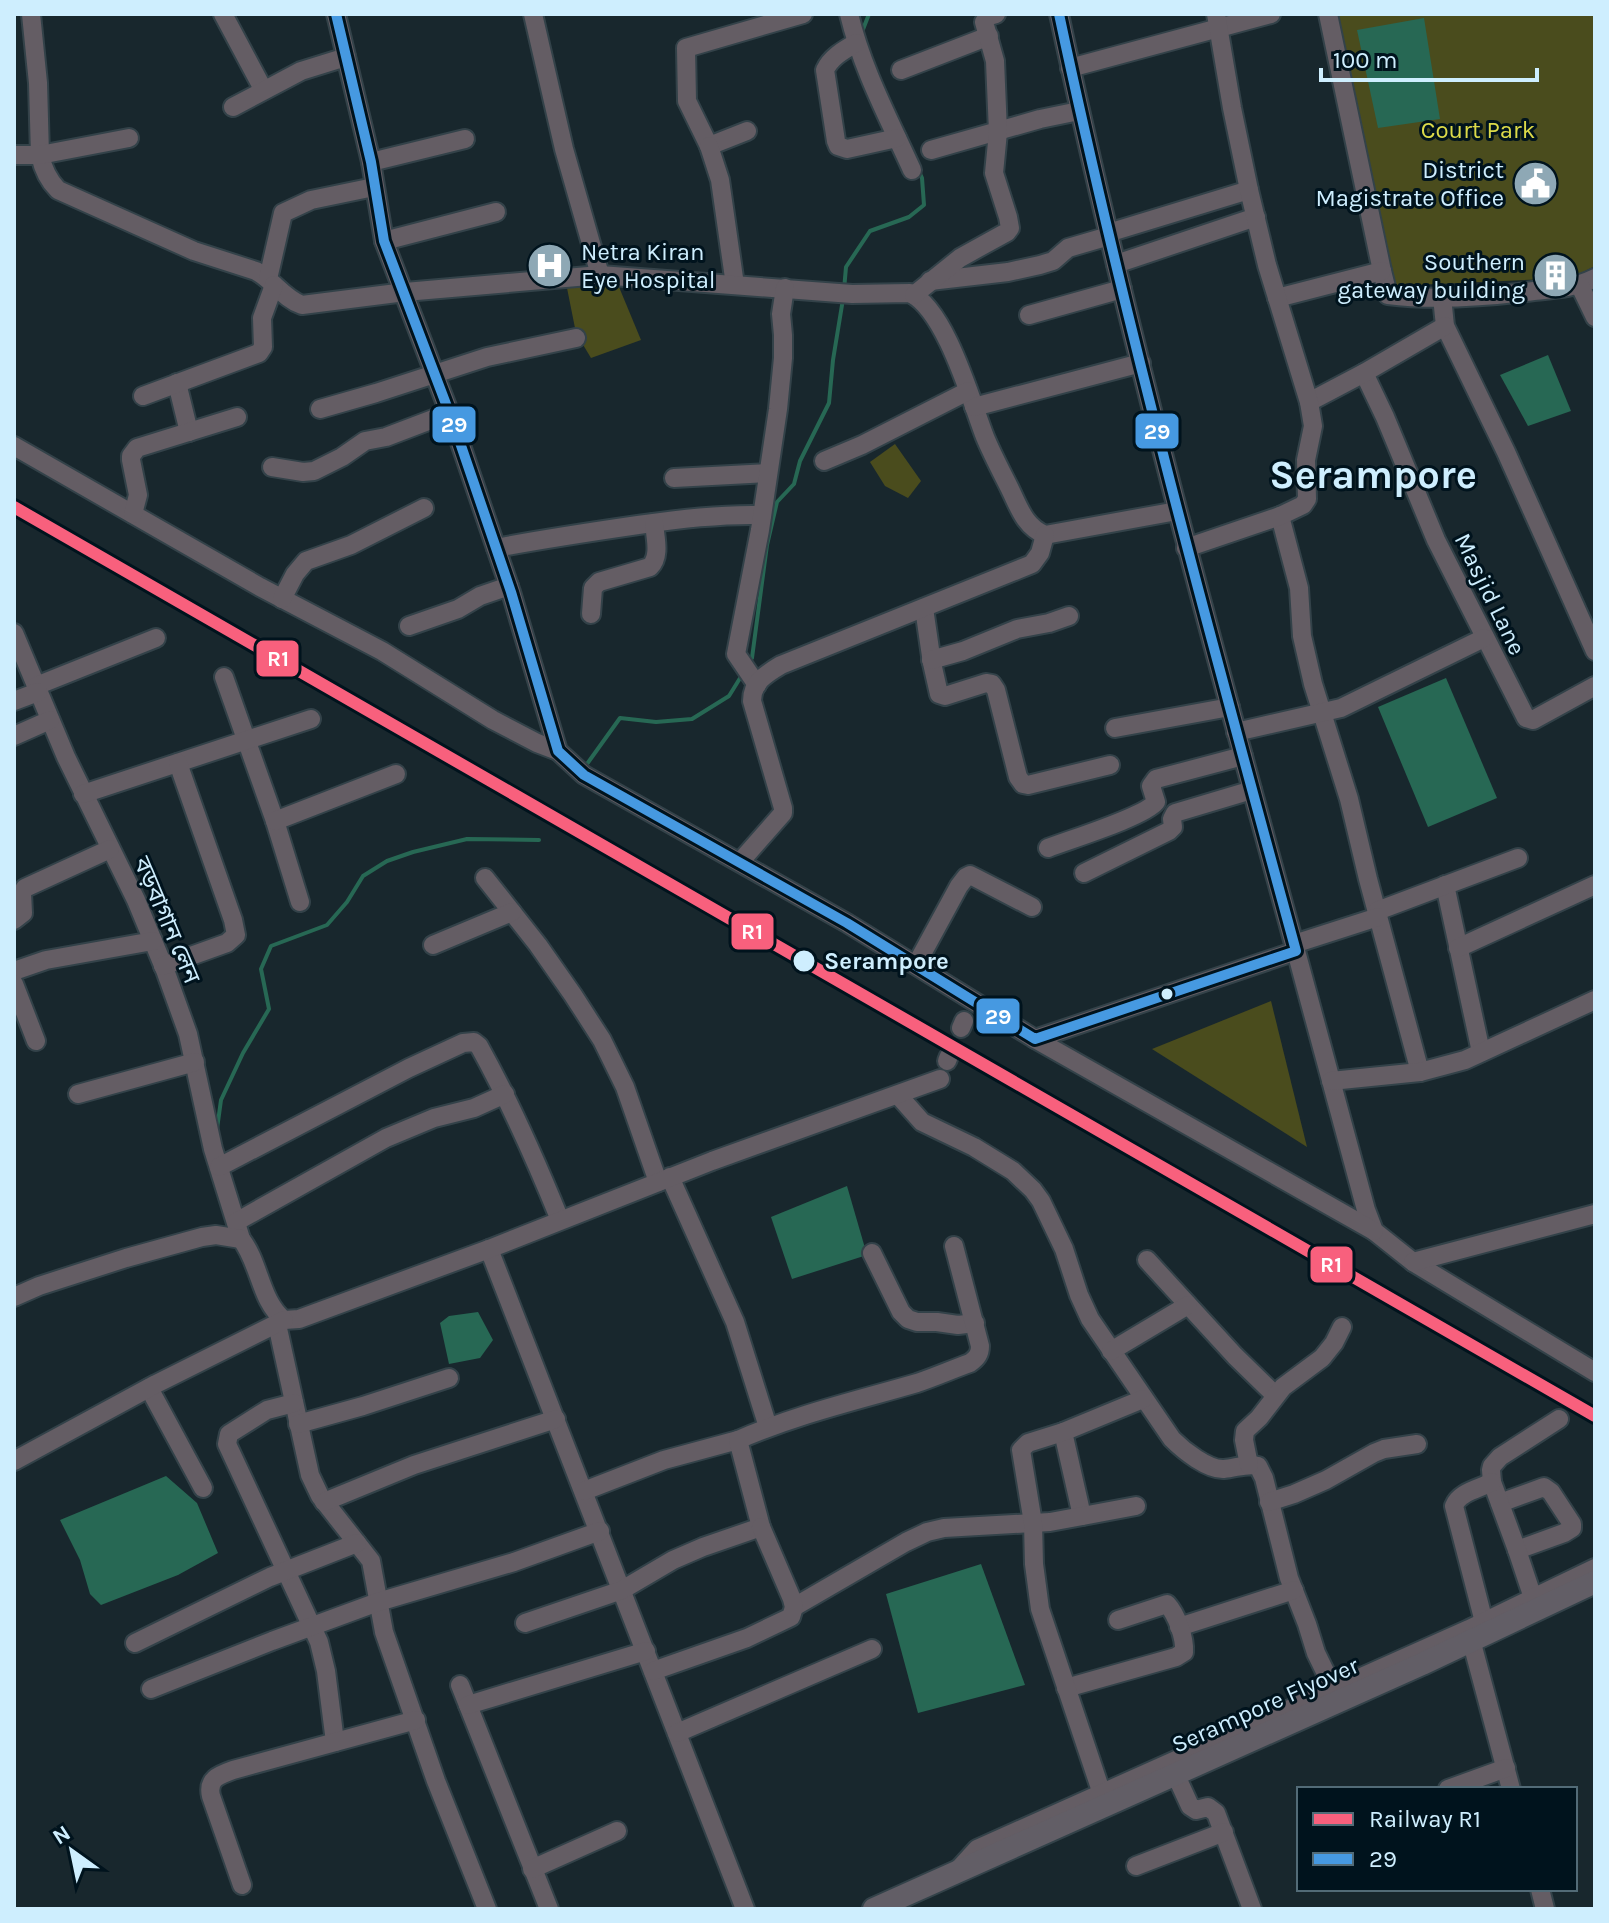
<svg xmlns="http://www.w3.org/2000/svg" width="1609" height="1923" font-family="Karla,'Noto Sans Bengali',sans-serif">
	<rect width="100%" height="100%" fill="#18272d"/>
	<g fill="#4a4c1d">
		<polygon points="1326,14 1595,14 1595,266 1571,278 1392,286"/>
		<polygon points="565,278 619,287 641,340 591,358 576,333"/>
		<polygon points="895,444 921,481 908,498 885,486 870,462"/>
		<polygon points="1271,1001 1307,1147 1152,1049"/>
	</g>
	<g fill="#276854">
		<polygon points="1424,18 1440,119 1378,128 1357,30"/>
		<polygon points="1548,355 1571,411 1528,426 1500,375"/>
		<polygon points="1446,678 1497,798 1428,827 1378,707"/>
		<polygon points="847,1186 867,1255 792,1279 771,1217"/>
		<polygon points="478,1312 493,1340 480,1358 449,1364 440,1323 449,1316"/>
		<polygon points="166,1476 197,1503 218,1553 178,1575 101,1605 90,1594 80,1560 60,1520"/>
		<polygon points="981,1564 1025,1685 918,1713 886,1594"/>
	</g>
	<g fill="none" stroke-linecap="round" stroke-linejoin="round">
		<g stroke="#276854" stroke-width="4">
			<polyline points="862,32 869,14"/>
			<polyline points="844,290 846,267 870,231 909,217 924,205 922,178 918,169"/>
			<polyline points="748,663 752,658 767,545 777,502 794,484 800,461 829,403 833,360 843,299"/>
			<polyline points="587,764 620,718 656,722 692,719 729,696 742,675"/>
			<polyline points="217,1129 221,1100 243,1053 269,1009 261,969 271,946 327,925 347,902 363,876 387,861 413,852 467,839 539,840"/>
		</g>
		<polyline stroke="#33454c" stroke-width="18" stroke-dasharray="18 9" stroke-linecap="butt" points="949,1056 961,1028"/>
		<defs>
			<g id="minor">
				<path d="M31,14L38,83L40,155C43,169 48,180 58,190L194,251L256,271C273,280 284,299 302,305L405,292L600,275L564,149L533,14"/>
				<polyline points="223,14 263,89"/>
				<path d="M336,14L371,162L384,241L454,425L511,592L558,751L584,775L847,923L1035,1039L1296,951C1211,640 1126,329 1059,14"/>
				<path d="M849,14C862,69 889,119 912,170"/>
				<path d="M1328,14L1382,271L1388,295C1435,301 1486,297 1534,291C1555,289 1575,288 1595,278"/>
				<path d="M856,43C844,50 831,57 825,70L836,141L838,146L847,149L897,138"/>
				<polyline points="1070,68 1271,14"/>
				<polyline points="901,70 989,36"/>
				<polyline points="233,107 301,71 346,57"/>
				<polyline points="747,131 709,146 687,101 686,48 803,14"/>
				<polyline points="709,146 720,180 735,285"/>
				<polyline points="931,150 1040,119 1079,111"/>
				<polyline points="14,155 40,155 129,138"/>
				<polyline points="371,162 465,139"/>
				<polyline points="1108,233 1249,190"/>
				<polyline points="384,241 496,212"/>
				<polyline points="1116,264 1256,217"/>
				<path d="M600,275L852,294L910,293C946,310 971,401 985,437C992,454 1001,471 1009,487C1019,507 1024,526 1045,535L1177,511"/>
				<polyline points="268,279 283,213 311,200 374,187"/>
				<polyline points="930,281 1008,272 1040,265 1053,261 1068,248 1109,236"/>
				<polyline points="1580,286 1595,317"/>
				<polyline points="914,295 960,258 1007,232 1010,228 1008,217 994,173 998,132 995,61 984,22 989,16 996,14"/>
				<polyline points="1442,297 1445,326 1506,452 1595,651"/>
				<polyline points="1277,298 1382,271"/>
				<polyline points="1029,315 1122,289"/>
				<polyline points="1364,373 1385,417 1436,540 1526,718 1533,720 1595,686"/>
				<polyline points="177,383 189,432"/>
				<polyline points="143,396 259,353 263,347 262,318 274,285"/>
				<polyline points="1309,402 1364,373 1445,326"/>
				<polyline points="974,407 1141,363"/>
				<polyline points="320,409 376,393 487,357 576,338"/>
				<polyline points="14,446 260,587 382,651 493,720 537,743 558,751"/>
				<polyline points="824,461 862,445 968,391"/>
				<polyline points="272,467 303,472 314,471 342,457 365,441 386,437 449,413"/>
				<polyline points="674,478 768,473"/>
				<polyline points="133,514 138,495 131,460 131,456 137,448 237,417"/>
				<polyline points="1280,516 1299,588 1302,636 1313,684 1349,799 1368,879 1420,1072"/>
				<path d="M496,548C543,539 590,532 638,525C680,519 720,514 762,515"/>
				<polyline points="1186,548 1280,516 1303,505 1307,499 1306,460 1313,426 1309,402 1267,265 1249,190 1232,108 1216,14"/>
				<polyline points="282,599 295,574 306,561 351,545 424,508"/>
				<polyline points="924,608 932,663 939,694 945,696 986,683 992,684 996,690 1018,777 1023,784 1028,785 1110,765"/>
				<path d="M591,614L593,588L599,582L650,567C661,556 655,537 654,523"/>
				<polyline points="409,626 458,609 480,596 509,586"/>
				<polyline points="14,633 66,757 136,900 165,970 188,1034 213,1149 241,1239"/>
				<polyline points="931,660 963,651 1017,629 1049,623 1069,616"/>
				<polyline points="224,677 275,821 300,902"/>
				<polyline points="757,685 736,654 760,530 778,409 783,358 783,335 781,314 785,288"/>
				<polyline points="36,686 156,638"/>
				<polyline points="14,701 38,692"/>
				<polyline points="1115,728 1230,707"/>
				<polyline points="1236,732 1341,708 1484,638"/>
				<polyline points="14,736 50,720"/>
				<polyline points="83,794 311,719"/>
				<polyline points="275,821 396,774"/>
				<path d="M1048,848C1071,839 1144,817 1156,802L1151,786L1156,779L1243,756"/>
				<path d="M740,862L783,813V808L752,701C752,682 766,674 781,665L1032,564L1040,553L1045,535"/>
				<polyline points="1084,873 1169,831 1173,827 1172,819 1175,813 1252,790"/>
				<polyline points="485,878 538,945 573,995 602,1040 625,1087 658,1182"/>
				<polyline points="1445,885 1481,1052"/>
				<polyline points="1377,911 1518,858"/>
				<polyline points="14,920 23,913 22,893 25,888 110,849"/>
				<polyline points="1294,944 1378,917"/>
				<polyline points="433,945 512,912"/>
				<polyline points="1458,948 1595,885"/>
				<polyline points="1296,951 1366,1210 1374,1231 1413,1262 1595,1372"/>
				<polyline points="916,965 959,886 966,877 970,875 976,878 1032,907"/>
				<polyline points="163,966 227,943 236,935 233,920 178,763"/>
				<polyline points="14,971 46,960 153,941"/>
				<polyline points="14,984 36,1041"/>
				<polyline points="961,1028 964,1021"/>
				<polyline points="1035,1039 1374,1231"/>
				<polyline points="947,1061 949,1056"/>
				<polyline points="1331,1081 1420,1072 1465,1060 1595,1000"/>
				<polyline points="78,1094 195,1062"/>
				<path d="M898,1095L922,1122L974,1147L1013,1171L1033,1190L1041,1201L1064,1249L1079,1295L1090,1319L1172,1439C1184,1451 1208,1470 1224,1469C1236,1468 1247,1463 1258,1466L1264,1478L1289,1578L1307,1624L1316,1653L1334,1690"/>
				<path d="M219,1167L409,1068L463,1043L474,1042L479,1046C510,1102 536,1161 560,1220"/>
				<polyline points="670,1177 735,1322 768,1427"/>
				<polyline points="236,1222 386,1138 434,1118 474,1108 505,1094"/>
				<polyline points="489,1249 745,1909"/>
				<polyline points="872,1253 901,1312 908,1319 917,1322 937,1322 958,1325 975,1323"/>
				<polyline points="1147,1260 1235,1356 1275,1395"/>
				<polyline points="1413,1262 1595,1214"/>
				<path d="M14,1297L39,1286L126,1258L202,1237L216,1235L241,1239C260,1263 260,1301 284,1320L299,1319L489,1249L712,1161L940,1079"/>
				<polyline points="277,1324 310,1475 320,1496 371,1561 384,1632 436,1781 487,1909"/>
				<polyline points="1111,1351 1188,1305"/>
				<polyline points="149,1388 203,1488"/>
				<polyline points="294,1403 267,1410 229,1434 227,1444 319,1642 326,1671 335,1742"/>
				<polyline points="298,1424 363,1406 449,1378"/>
				<polyline points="1063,1432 1082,1516"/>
				<polyline points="14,1461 156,1384 284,1320"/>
				<polyline points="1249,1465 1244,1440 1245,1431 1259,1418 1283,1387 1322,1358 1334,1343 1342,1327"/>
				<polyline points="584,1491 664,1460 738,1440"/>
				<polyline points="324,1502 414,1465 556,1419"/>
				<polyline points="1269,1502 1294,1494 1326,1480 1374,1453 1384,1449 1417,1444"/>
				<polyline points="1500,1503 1544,1487 1551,1492 1572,1524 1572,1528 1564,1533 1517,1550"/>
				<polyline points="1533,1598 1517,1550 1492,1482 1491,1470 1492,1466 1500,1457 1559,1419"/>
				<polyline points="794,1607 906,1542 927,1532 944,1528 1050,1522 1136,1506"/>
				<path d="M1484,1622L1454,1506C1459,1492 1479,1489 1492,1482"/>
				<path d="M525,1623L622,1590L673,1560L703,1547L761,1527L738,1440C798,1414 855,1401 917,1383C935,1377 953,1369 970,1363C977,1358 980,1354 980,1346L954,1246"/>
				<polyline points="1179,1627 1294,1590"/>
				<polyline points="135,1643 270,1577 357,1543"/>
				<polyline points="1473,1647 1511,1789"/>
				<polyline points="653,1671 747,1638 791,1617 794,1607 792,1599 761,1527"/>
				<polyline points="460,1685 549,1909"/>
				<path d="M1066,1688L1176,1657L1184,1652C1185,1638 1177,1615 1167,1604L1118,1620"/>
				<polyline points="151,1689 272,1641 378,1602 514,1562 600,1531"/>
				<polyline points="468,1705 646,1651"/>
				<polyline points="677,1733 872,1649"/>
				<polyline points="1179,1782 1190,1806 1196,1810 1208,1807 1216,1813 1252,1909"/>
				<polyline points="1448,1789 1506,1768"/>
				<polyline points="1102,1794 1040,1609 1034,1564 1033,1523 1021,1450 1028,1443 1063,1432 1143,1399"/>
				<polyline points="1136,1866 1224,1832"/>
				<polyline points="532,1869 617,1831"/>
				<polyline points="957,1871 977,1849 1469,1629 1595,1568"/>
				<path d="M242,1885L211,1796C207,1779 219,1775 233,1770L416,1720"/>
				<polyline points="1540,1889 1545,1909"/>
			</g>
			<polyline id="major" points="874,1909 1422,1664 1595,1582"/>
		</defs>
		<use href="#minor" stroke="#334249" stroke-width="22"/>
		<use href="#major" stroke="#334249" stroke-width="26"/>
		<use href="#minor" stroke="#645d64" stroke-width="18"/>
		<use href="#major" stroke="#625e66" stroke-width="22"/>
		<defs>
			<path id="bus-1" d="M336,14L371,162L384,241L454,425L511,592L558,751L584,775L847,923L1035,1039L1296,951C1211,640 1126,329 1059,14"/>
		</defs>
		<use href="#bus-1" stroke="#00131d" stroke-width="16"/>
		<use href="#bus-1" stroke="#4699e1" stroke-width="10"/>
		<defs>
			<polyline id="rail-1" points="14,507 1595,1416"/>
		</defs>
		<use href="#rail-1" stroke="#00131d" stroke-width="18"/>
		<use href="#rail-1" stroke="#f8607d" stroke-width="12"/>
	</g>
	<defs>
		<symbol id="civic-disc" viewBox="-11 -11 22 22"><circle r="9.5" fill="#8ea8b5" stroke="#00131d"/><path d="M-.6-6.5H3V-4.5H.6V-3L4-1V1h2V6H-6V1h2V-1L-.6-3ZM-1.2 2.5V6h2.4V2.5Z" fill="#fff"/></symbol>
		<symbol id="hospital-disc" viewBox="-11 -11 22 22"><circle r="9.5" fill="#8ea8b5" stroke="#00131d"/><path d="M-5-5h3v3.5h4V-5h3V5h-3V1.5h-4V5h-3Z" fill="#fff"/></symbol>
		<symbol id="building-disc" viewBox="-11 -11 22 22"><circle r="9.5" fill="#8ea8b5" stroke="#00131d"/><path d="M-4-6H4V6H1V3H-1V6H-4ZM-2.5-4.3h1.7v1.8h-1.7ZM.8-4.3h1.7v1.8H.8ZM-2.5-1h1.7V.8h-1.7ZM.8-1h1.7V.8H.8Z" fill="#fff"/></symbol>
	</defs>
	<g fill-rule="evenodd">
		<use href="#civic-disc" x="1510" y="158" width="51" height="51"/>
		<use href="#hospital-disc" x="524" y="240" width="51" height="51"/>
		<use href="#building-disc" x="1530" y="250" width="51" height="51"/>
	</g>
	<g fill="#ceeefe" stroke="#00131d" stroke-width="3">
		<circle cx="804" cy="961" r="12"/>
		<circle cx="1167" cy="994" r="7"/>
	</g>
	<g text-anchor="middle" stroke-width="6" stroke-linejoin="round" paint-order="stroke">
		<g font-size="24" fill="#dbda49" stroke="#00131d">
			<text x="1478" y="138">Court Park</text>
		</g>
		<g font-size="24" fill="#ceeefe" stroke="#00131d" text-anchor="end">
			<text x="1504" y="178">District<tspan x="1504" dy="28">Magistrate Office</tspan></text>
			<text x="581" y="260" text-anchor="start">Netra Kiran<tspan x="581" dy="28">Eye Hospital</tspan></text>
			<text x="1525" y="270">Southern<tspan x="1525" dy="28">gateway building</tspan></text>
		</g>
		<g font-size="24" fill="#ceeefe" stroke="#00131d">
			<text transform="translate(1490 594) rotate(64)" y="8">Masjid Lane</text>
			<text transform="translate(167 920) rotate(67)" y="8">বড়বাগান লেন</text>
			<text transform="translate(1265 1705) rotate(-24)" y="8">Serampore Flyover</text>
		</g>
		<g font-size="24" font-weight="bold" fill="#ceeefe" stroke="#00131d" text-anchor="start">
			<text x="824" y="969">Serampore</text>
		</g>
		<g font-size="40" font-weight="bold" fill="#ceeefe" stroke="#00131d">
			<text x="1373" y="488">Serampore</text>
		</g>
	</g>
	<g stroke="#00131d" stroke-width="3">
		<rect x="431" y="405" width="46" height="39" rx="8" fill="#4699e1"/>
		<rect x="1134" y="412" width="46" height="38" rx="8" fill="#4699e1"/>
		<rect x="255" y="639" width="45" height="39" rx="8" fill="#f8607d"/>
		<rect x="730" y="912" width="45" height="39" rx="8" fill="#f8607d"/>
		<rect x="975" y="997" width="46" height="38" rx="8" fill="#4699e1"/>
		<rect x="1309" y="1245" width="45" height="39" rx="8" fill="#f8607d"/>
	</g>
	<g font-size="22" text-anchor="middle" font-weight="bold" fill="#fff">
		<text x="454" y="432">29</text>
		<text x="1157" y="439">29</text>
		<text x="278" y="666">R1</text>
		<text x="752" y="939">R1</text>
		<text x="998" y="1024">29</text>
		<text x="1331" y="1272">R1</text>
	</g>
	<rect width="1609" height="1923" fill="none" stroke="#ceeefe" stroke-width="32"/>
	<rect x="1297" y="1787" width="280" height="104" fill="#00131d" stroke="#526b77" stroke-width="2"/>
	<rect x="1313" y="1813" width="40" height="12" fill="#f8607d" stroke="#526b77" stroke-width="2"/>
	<text x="1369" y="1827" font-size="24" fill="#ceeefe">Railway R1</text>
	<rect x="1313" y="1853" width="40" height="12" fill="#4699e1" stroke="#526b77" stroke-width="2"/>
	<text x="1369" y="1867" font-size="24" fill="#ceeefe">29</text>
	<g transform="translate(72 1851) rotate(327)" stroke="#00131d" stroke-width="6" paint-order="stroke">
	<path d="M0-6L14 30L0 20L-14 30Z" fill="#ceeefe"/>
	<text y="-12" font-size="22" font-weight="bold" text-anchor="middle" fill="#ceeefe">N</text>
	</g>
	<path d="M1321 68v12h216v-12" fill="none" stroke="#ceeefe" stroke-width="4"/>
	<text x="1333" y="68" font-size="24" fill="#ceeefe" stroke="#00131d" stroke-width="6" paint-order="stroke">100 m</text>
</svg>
